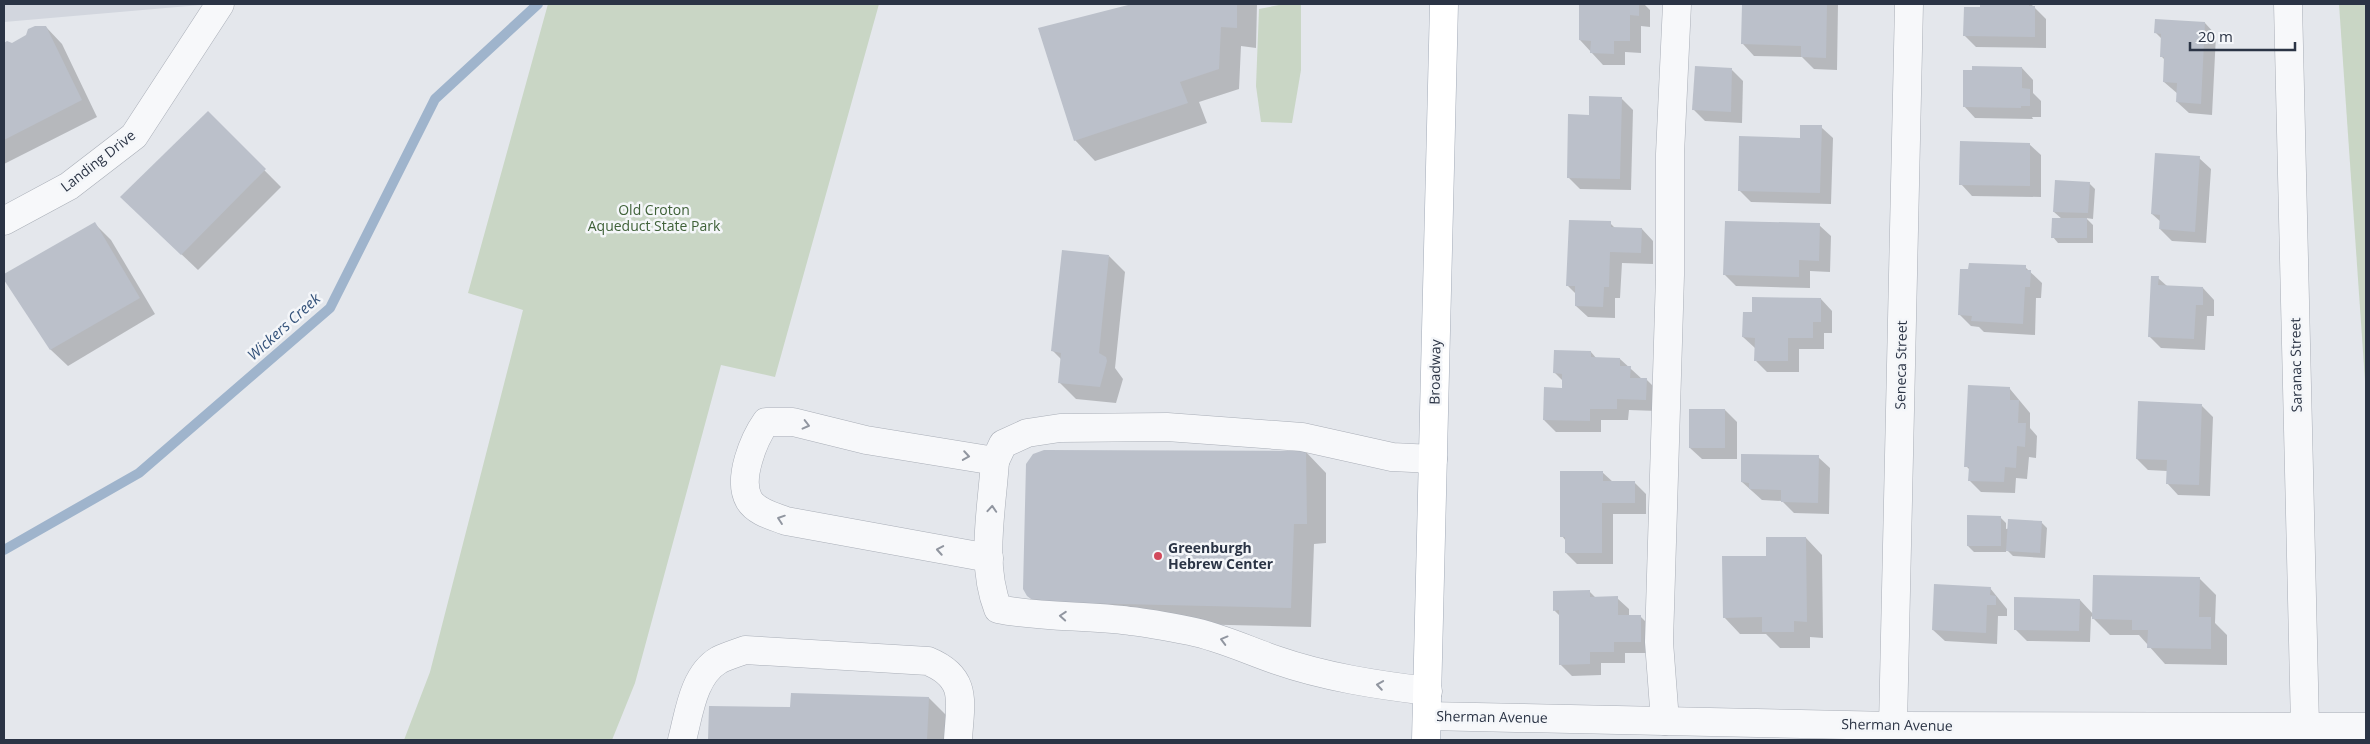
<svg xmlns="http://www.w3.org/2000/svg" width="2370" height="744" font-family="'Open Sans',sans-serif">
	<rect width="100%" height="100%" fill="#e4e7ec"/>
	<polygon fill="#d2d6de" points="4,4 212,4 4,22"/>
	<g fill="#c9d6c5">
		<polygon points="548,4 879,4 775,377 721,365 635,683 612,740 404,740 430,672 523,310 468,293"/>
		<polygon points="1284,4 1301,4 1301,70 1292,123 1261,122 1256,86 1259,9"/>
		<polygon points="2339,4 2366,4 2366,395"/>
	</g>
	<g fill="#0003">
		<polygon points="1134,4 1257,4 1256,48 1241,46 1239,89 1199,102 1207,123 1095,161 1075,140"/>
		<polygon points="1580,4 1644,4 1650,10 1650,27 1641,26 1641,53 1625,52 1625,65 1603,65 1580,40"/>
		<polygon points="1744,4 1838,4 1837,70 1814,69 1802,57 1754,56 1743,44"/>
		<polygon points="1981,4 2031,4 2046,19 2046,48 1976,47 1964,35 1981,8"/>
		<polygon points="2205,23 2216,35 2212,115 2189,113 2177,102 2178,94 2164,82 2165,60 2161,56 2162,39 2156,33"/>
		<polygon points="46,27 62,44 97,117 4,164 4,44 7,42 12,44"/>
		<polygon points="2022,68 2033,80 2033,93 2041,101 2041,117 2032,117 2033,119 1975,118 1964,106"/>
		<polygon points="1732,70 1743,81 1742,123 1705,121 1693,109"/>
		<polygon points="1621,98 1633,110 1631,190 1580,189 1568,177"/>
		<polygon points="208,113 281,187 198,270 138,213"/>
		<polygon points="1821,127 1833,138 1831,204 1751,202 1739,190"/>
		<polygon points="2029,144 2041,155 2041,197 1972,196 1961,184"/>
		<polygon points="2199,158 2211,169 2206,243 2172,241 2160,229 2161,222 2152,214"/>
		<polygon points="2089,183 2095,189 2093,219 2086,218 2093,225 2093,243 2058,243 2053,237 2062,219 2054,212"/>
		<polygon points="1610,223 1616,229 1642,229 1653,241 1653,264 1622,263 1620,298 1615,298 1615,318 1588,317 1576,306 1576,294 1568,286"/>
		<polygon points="95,224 111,240 155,314 68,366 51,350 4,275"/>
		<polygon points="1819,225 1831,236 1830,272 1810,271 1810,288 1736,286 1725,275"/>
		<polygon points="1109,256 1125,272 1115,368 1123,379 1116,403 1076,399 1060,383 1062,360 1053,351"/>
		<polygon points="2025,267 2042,283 2041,298 2036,298 2035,335 1984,332 1979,327 1971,326 1960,315"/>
		<polygon points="2158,278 2167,286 2203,288 2214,300 2214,316 2207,316 2205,350 2161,348 2149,336"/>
		<polygon points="1821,299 1832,311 1832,333 1824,333 1824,349 1799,349 1799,372 1767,372 1756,361 1755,348 1743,337 1753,313"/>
		<polygon points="1591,352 1597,359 1620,359 1642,379 1646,379 1658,391 1657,411 1629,410 1628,420 1601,420 1601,432 1556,432 1544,420 1563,389 1563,381 1555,373"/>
		<polygon points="2010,389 2030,413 2030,428 2037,436 2036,458 2029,457 2027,479 2016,478 2015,493 1981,492 1969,480 1970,470 1966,466"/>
		<polygon points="2202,406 2213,417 2210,496 2178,495 2167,483 2167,471 2148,470 2137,459"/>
		<polygon points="1725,410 1737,422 1737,459 1702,459 1690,448"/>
		<polygon points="1044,452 1306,452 1326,473 1326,543 1314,544 1311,627 1056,621"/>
		<polygon points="1818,457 1830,468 1829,514 1794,513 1782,501 1762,500 1742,482"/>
		<polygon points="1602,472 1613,482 1634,482 1646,494 1646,514 1613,514 1613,564 1577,564 1566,553 1566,541 1562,536"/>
		<polygon points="2000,517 2006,523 2006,529 2041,522 2047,528 2045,558 2013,556 2006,549 2006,552 1974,552 1968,546"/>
		<polygon points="1806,538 1822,555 1823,638 1810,637 1810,648 1780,648 1766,634 1740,634 1724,617 1767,557"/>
		<polygon points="2200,579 2216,595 2215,623 2227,635 2227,665 2165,664 2139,635 2110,635 2091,616 2090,642 2027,641 2015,629 2080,600 2093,614"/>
		<polygon points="1990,588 2007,609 2007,616 1998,616 1997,644 1945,641 1933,630"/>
		<polygon points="1589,591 1596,598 1617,598 1629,609 1629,616 1640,616 1652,628 1652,653 1625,653 1625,663 1601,663 1601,675 1572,676 1560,664 1560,616 1554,610"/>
		<polygon points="929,698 949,718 948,740 709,740 711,708 791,708"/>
	</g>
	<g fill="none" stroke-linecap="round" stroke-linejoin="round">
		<polyline stroke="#9fb4cc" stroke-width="10" points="4,550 139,473 330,308 435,99 538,4"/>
	</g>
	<g fill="#bbc0ca">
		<polygon points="1132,4 1237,4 1237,28 1221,27 1219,69 1180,82 1188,103 1074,141 1038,28"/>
		<polygon points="1579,4 1639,4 1639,16 1630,15 1630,41 1614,41 1614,54 1590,53 1591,41 1579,40"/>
		<polygon points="1742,4 1827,4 1826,58 1801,57 1801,46 1741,44"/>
		<polygon points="1980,4 2029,4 2029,6 2035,6 2035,37 1963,36 1964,7 1980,7"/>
		<polygon points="2155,19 2205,22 2201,104 2176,102 2177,83 2163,82 2164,57 2160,57 2161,34 2154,33"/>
		<polygon points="35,26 46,26 82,100 4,140 4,43 7,41 12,43 26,35 28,29"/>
		<polygon points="1695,66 1732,68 1731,112 1692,110"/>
		<polygon points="1972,66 2022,67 2022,88 2030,89 2030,106 2021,106 2021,108 1963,107 1963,70 1972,70"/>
		<polygon points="1589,96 1622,97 1620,179 1567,178 1568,114 1589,115"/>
		<polygon points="208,111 266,169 181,255 120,197"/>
		<polygon points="1800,125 1822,125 1820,193 1738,191 1739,136 1800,138"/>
		<polygon points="1960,141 2030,143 2030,186 1959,185"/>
		<polygon points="2155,153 2200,156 2195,232 2159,229 2160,215 2151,214"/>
		<polygon points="2055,180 2090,182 2088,213 2053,212"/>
		<polygon points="2052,218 2087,218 2087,238 2051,238"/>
		<polygon points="1569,220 1611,221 1611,227 1642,228 1641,253 1610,252 1609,287 1604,287 1603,307 1575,306 1575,286 1566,286"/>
		<polygon points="1725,221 1820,223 1819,261 1799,260 1799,277 1723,275"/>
		<polygon points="95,222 140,298 50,350 4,280 4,274"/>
		<polygon points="1062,250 1109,255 1099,353 1106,357 1107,361 1100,387 1058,383 1061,353 1051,351"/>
		<polygon points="1969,263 2026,265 2026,270 2031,270 2030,287 2025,287 2023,324 1971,321 1972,316 1958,315 1960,269 1968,269"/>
		<polygon points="2151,276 2159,276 2158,285 2203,287 2203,305 2196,305 2194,339 2148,337"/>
		<polygon points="1752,297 1821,298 1821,322 1813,322 1813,338 1788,338 1788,361 1754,361 1755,338 1742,337 1743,312 1752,312"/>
		<polygon points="1554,350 1591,351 1591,357 1620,358 1620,366 1631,366 1630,378 1647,378 1646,400 1617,399 1617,409 1590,409 1590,421 1543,420 1544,387 1562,388 1562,374 1553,373"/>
		<polygon points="1968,385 2010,387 2010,400 2019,400 2018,423 2026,423 2025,447 2017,446 2016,468 2005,467 2004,482 1968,481 1969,467 1964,467"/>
		<polygon points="2138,401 2202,404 2199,485 2166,484 2167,460 2136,459"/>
		<rect x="1689" y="409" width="36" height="39"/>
		<polygon points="1044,450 1306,451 1307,524 1294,524 1291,608 1035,602 1027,596 1023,589 1026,464 1033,454"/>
		<polygon points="1741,454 1819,455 1818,503 1781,502 1781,490 1749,489 1749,483 1741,482"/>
		<polygon points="1560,471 1603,471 1603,481 1635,481 1635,503 1602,503 1602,553 1565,553 1565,537 1560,537"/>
		<polygon points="1967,515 2001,516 2001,546 1967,546"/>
		<polygon points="2008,519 2042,521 2040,553 2006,551"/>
		<polygon points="1766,537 1806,537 1807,622 1794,621 1794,632 1762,632 1762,617 1723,618 1722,556 1766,556"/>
		<polygon points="2093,575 2200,577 2199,617 2211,617 2211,649 2147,648 2148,630 2132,630 2132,620 2092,619"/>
		<polygon points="1934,584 1991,587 1990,595 1996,596 1996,605 1987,605 1986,633 1932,630"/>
		<polygon points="1590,590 1590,597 1618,596 1618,615 1641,615 1641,642 1614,642 1614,652 1590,652 1590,664 1559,665 1559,610 1553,611 1553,591"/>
		<polygon points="2014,597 2080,599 2079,631 2014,630"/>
		<polygon points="791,693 929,697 927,740 708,740 709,706 790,707"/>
	</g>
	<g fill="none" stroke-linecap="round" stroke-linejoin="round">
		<defs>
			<g id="minor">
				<polyline points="2288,4 2305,726"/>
				<polyline points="4,221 69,186 134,136 220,4"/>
				<path d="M995,461C992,509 980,563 998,609C1042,618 1086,615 1130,621C1150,623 1170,627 1190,631C1220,637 1247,650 1276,660C1325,677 1377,685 1428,691"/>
				<path d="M989,558L786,521C773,516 756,512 749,500C737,479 754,439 766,422H793L866,440L995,461L1003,444L1027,433L1060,428L1167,427L1302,437L1392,457L1433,459"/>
				<polyline points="1427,716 1893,726 2366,727"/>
				<polyline points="1665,721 1659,642 1670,275 1670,154 1677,4"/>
				<polyline points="1893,726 1909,4"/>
				<path d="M682,740C689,714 693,675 719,660C727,656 737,653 745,650L928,661C969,678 960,703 958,740"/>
			</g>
			<polyline id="major" points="1426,740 1444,4"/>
		</defs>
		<use href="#minor" stroke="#a9aeb7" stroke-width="29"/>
		<use href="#major" stroke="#a3abb8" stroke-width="29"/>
		<use href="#minor" stroke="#f7f8fa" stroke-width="28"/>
		<use href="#major" stroke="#fff" stroke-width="28"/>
	</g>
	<defs><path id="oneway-chevron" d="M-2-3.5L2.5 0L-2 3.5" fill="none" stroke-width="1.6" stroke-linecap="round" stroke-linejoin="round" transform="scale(1.25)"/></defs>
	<g stroke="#9196a0">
		<use href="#oneway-chevron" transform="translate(806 425) rotate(14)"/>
		<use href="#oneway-chevron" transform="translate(966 456) rotate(9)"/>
		<use href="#oneway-chevron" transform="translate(992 509) rotate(-86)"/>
		<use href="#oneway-chevron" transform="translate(781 519) rotate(-161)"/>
		<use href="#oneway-chevron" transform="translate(940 550) rotate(-170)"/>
		<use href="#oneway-chevron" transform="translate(1063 616) rotate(-176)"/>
		<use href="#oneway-chevron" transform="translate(1224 640) rotate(-165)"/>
		<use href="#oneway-chevron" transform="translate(1380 685) rotate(-171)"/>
	</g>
	<circle fill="#d1495b" stroke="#f4f6f9" stroke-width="2" cx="1158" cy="556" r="5"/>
	<g text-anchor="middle" stroke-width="5" stroke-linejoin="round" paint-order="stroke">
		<g font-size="14" fill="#2b3445" stroke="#f4f6f9">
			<text transform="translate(98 161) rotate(-38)" y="5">Landing Drive</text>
			<text transform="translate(1901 365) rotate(-89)" y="5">Seneca Street</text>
			<text transform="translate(2296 365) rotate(-91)" y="5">Saranac Street</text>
			<text transform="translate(1435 372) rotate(-89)" y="5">Broadway</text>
			<text transform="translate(1492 717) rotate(1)" y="5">Sherman Avenue</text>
			<text transform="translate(1897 725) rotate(1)" y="5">Sherman Avenue</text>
		</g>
		<g font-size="14" fill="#3f6138" stroke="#f4f6f9">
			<text x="654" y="215">Old Croton<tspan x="654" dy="16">Aqueduct State Park</tspan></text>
		</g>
		<g font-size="14" font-weight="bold" fill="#2b3445" stroke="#f4f6f9" text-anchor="start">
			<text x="1168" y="553">Greenburgh<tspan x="1168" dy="16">Hebrew Center</tspan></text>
		</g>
		<g font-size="15" font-style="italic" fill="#34527a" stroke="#f4f6f9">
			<text transform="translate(284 327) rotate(-42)" y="5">Wickers Creek</text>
		</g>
	</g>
	<rect width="2370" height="744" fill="none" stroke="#2b3445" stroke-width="10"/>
	<path d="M2190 42v8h105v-8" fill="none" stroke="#2b3445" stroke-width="2.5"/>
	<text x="2198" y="42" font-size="15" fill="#2b3445" stroke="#f4f6f9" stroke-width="4" paint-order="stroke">20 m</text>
</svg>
